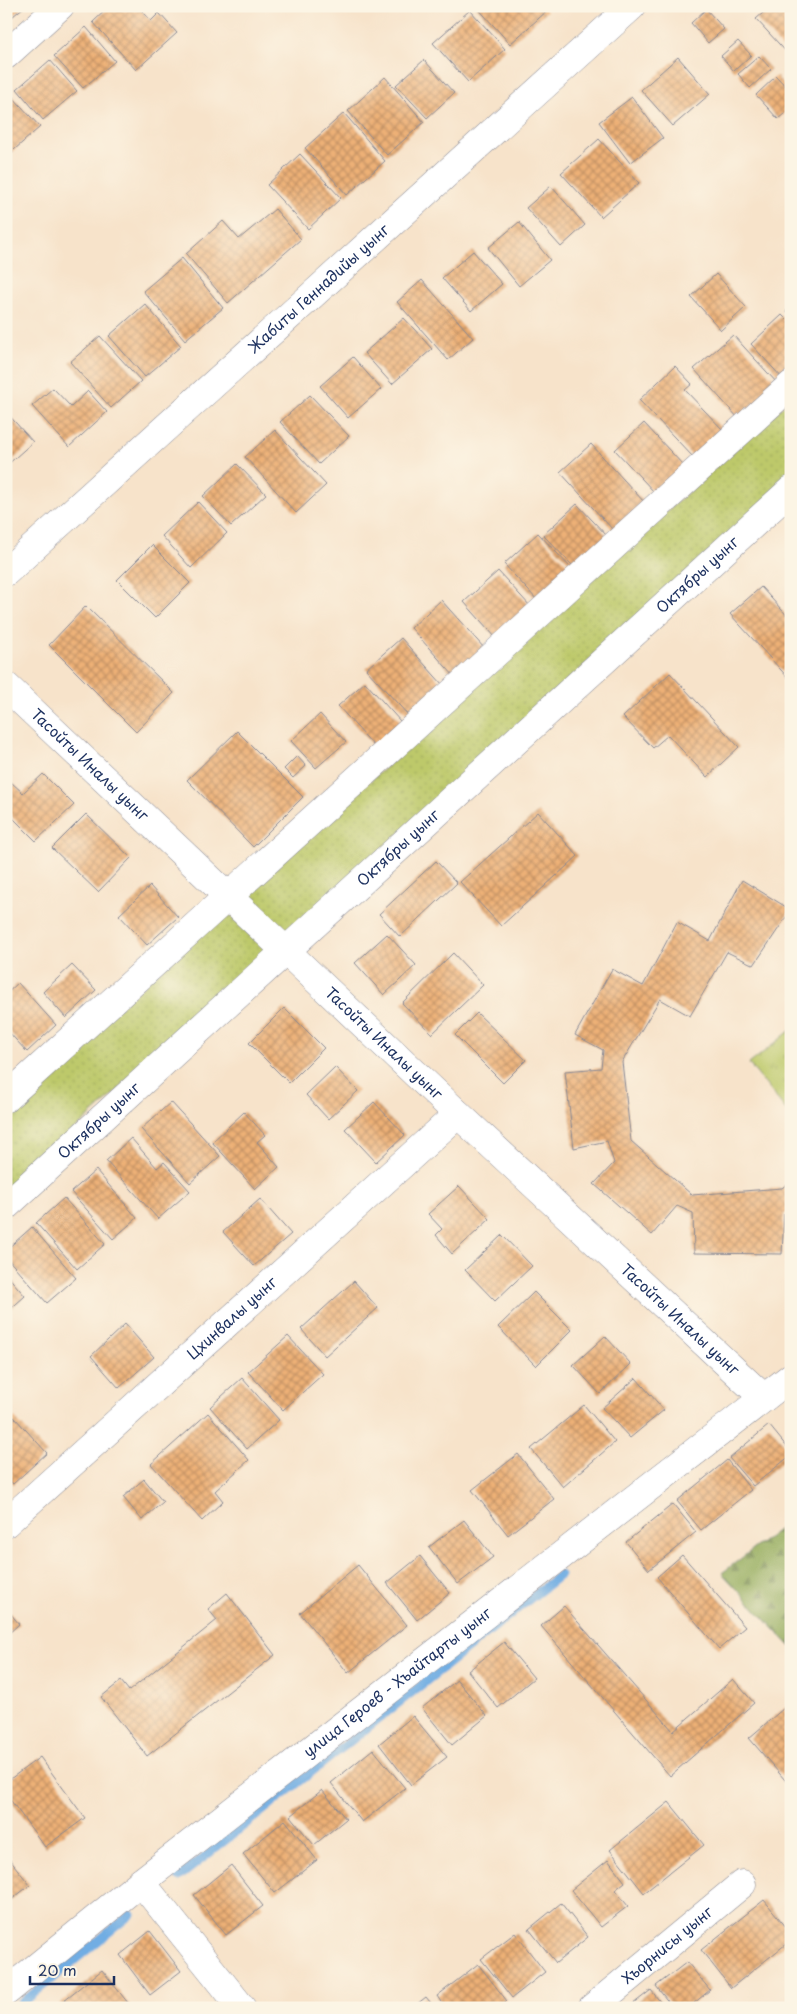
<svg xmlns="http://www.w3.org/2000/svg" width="797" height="2014" font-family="'Playpen Sans',sans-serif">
	<defs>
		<pattern id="grass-tufts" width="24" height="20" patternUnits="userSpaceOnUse" patternTransform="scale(1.25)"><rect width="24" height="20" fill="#bdc96b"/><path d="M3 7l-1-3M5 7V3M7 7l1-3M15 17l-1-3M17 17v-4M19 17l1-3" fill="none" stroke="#a2ad5f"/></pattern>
		<pattern id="forest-firs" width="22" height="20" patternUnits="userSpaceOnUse" patternTransform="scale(1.25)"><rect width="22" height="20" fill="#96ad5f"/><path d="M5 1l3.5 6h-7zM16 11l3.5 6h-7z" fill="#7a8d52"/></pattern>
		<pattern id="park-dots" width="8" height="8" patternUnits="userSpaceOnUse" patternTransform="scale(1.25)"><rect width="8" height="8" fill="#bdc96b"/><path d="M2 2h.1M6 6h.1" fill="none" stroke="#a2ad5f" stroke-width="1.8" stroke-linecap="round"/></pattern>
		<pattern id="building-cross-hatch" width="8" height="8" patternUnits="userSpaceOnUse" patternTransform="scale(1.25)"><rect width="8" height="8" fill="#edb076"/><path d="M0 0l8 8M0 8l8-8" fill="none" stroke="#bf9064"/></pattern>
	</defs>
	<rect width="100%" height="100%" fill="#fcf5e5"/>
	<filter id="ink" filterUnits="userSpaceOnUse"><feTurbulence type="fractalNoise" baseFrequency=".02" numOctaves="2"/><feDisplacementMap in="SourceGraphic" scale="10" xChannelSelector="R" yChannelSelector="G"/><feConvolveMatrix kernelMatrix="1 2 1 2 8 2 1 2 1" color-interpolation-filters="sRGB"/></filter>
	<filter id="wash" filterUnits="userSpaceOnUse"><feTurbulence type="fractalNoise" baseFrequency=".0096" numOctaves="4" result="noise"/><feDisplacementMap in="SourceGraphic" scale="20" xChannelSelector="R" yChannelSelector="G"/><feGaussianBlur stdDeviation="1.12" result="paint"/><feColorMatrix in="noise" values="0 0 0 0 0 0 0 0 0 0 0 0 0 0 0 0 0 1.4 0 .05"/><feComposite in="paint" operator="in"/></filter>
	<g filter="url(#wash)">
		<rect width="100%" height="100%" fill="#f7e3ca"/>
		<polygon fill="url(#grass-tufts)" stroke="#6c7c64" points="791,1030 791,1116 749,1064"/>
		<polygon fill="url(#forest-firs)" stroke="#586e5e" points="791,1520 791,1647 722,1573"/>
		<g fill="url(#park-dots)" stroke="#6c7c64">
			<polygon points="791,399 791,477 291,933 283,934 248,898 249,891"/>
			<polygon points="229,913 265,950 264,958 6,1192 6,1111 222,914"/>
		</g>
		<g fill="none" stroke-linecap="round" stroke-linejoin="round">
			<g stroke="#71ade3" stroke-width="9">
				<polyline points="179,1877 560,1575"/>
				<polyline points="16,2008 131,1914"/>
			</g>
		</g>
		<g id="blocks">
			<g fill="url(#building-cross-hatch)">
				<polygon points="6,6 25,6 6,22"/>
				<polygon points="110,6 138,6 151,21 159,13 177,33 136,70 93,22"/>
				<polygon points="476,6 543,6 547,11 510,44"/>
				<polygon points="771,6 791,6 791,57 756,19"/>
				<polygon points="706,9 724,29 708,43 691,23"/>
				<polygon points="470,10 505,49 468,82 433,43"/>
				<polygon points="86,27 115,61 83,88 54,56"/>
				<polygon points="738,41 751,55 734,71 721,56"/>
				<polygon points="759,56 771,69 750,88 738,74"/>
				<polygon points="678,57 710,94 673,126 641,90"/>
				<polygon points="50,60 77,91 43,120 17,89"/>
				<polygon points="424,60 454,93 427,118 396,85"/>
				<polygon points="776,76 791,92 791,108 778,119 756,95"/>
				<polygon points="385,77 424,122 387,155 348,111"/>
				<polygon points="12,96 40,127 6,157 6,101"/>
				<polygon points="632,97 663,138 630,163 599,122"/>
				<polygon points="344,113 385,161 347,195 305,148"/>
				<polygon points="599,139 639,183 601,217 561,173"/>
				<polygon points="300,154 341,198 308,229 267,185"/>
				<polygon points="551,186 585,225 561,247 526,208"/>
				<polygon points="275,209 301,239 228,303 186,254 223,221 239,239"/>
				<polygon points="519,222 550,260 519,286 488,248"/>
				<polygon points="473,251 502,284 471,311 442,278"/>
				<polygon points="182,258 223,308 185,340 143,291"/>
				<polygon points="716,274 746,307 721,330 691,297"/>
				<polygon points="422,280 473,338 448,360 397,302"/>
				<polygon points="145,304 181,346 145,377 109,336"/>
				<polygon points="791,307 791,317 786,311"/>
				<polygon points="782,315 791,324 791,373 784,380 751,344"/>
				<polygon points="404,318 432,349 392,384 364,353"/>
				<polygon points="733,335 778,384 739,419 694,369"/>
				<polygon points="100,336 141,381 111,408 70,362"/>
				<polygon points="353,357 381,389 348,418 320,386"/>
				<polygon points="675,366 692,384 685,390 723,430 694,458 639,400"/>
				<polygon points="53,388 71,407 88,391 107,412 69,447 32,406"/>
				<polygon points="310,395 349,436 319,464 280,422"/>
				<polygon points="6,412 33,442 6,466"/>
				<polygon points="644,423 684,466 655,493 615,450"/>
				<polygon points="275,430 326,485 296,513 245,457"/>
				<polygon points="591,444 645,503 614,531 560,472"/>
				<polygon points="237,464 266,494 231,526 203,496"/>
				<polygon points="198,502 227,533 191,568 162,536"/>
				<polygon points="577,504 608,537 574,567 543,535"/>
				<polygon points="538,533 572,569 538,601 504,564"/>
				<polygon points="152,545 190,583 155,618 117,580"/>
				<polygon points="498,571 531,607 496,638 464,602"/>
				<polygon points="761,587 791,620 791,681 730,614"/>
				<polygon points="441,600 485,649 455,677 411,628"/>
				<polygon points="86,606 174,693 136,732 49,645"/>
				<polygon points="401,638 443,685 409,716 366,669"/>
				<polygon points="670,673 739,747 707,777 668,735 653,748 623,717"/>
				<polygon points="365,682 401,722 374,746 338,706"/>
				<polygon points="320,714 346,742 316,768 291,741"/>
				<polygon points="237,731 303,797 253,847 187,780"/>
				<polygon points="297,756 306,766 293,778 284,769"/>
				<polygon points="43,774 74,805 36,841 6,811 6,787 11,782 23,793"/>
				<polygon points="538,812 578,856 501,926 460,882"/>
				<polygon points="86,814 131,858 98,892 52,848"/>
				<polygon points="436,861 457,883 400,937 379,914"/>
				<polygon points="742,880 791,910 754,965 727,952 690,1016 660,999 622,1062 631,1141 692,1195 782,1188 791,1181 791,1213 784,1214 782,1254 694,1253 693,1213 677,1206 652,1235 594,1184 614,1163 607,1141 574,1148 565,1071 601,1068 603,1050 575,1035 612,969 643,986 677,922 710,941"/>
				<polygon points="150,886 178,917 147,945 119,915"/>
				<polygon points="387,934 416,965 384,995 355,963"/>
				<polygon points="453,953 483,985 432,1034 402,1003"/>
				<polygon points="72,965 96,990 66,1018 43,992"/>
				<polygon points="18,983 56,1025 27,1052 6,1029 6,994"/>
				<polygon points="284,1008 324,1048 289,1083 249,1043"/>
				<polygon points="477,1013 526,1060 503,1083 455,1035"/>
				<polygon points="6,1060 12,1066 6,1071"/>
				<polygon points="335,1067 358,1091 328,1119 306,1095"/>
				<polygon points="171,1102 220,1156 190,1183 141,1129"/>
				<polygon points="374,1102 405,1135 376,1162 345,1129"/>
				<polygon points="244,1112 265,1135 257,1142 279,1167 255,1189 212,1142"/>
				<polygon points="131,1138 157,1168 164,1162 190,1191 158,1219 106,1161"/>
				<polygon points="96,1170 137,1218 113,1239 71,1192"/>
				<polygon points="459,1186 490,1219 452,1254 436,1235 442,1229 428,1214"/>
				<polygon points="64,1198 105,1244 77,1269 36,1223"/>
				<polygon points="260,1199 291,1234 254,1266 223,1232"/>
				<polygon points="32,1227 76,1278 47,1303 6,1257 6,1250"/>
				<polygon points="502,1235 532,1266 495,1301 465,1270"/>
				<polygon points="6,1274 25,1296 6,1313"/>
				<polygon points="354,1281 378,1308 325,1356 301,1329"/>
				<polygon points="534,1292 572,1330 536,1366 498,1327"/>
				<polygon points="125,1324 154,1357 119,1388 91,1356"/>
				<polygon points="288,1336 323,1374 283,1410 248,1372"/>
				<polygon points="605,1336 631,1364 600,1394 573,1365"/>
				<polygon points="242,1378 279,1420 247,1449 210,1407"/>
				<polygon points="636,1378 664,1410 630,1438 602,1408"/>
				<polygon points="584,1405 615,1442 563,1487 531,1449"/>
				<polygon points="208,1413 249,1460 215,1491 223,1501 202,1521 151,1464"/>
				<polygon points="14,1417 47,1453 13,1484 6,1476 6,1425"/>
				<polygon points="769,1425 791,1452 791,1455 753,1486 729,1458"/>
				<polygon points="518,1454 554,1499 508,1535 472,1490"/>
				<polygon points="727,1460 751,1490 701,1530 677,1501"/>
				<polygon points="144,1479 163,1502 142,1520 123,1497"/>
				<polygon points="673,1504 696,1532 649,1570 626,1542"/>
				<polygon points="464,1520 493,1557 458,1584 429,1547"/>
				<polygon points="682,1555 745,1627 719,1649 657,1577"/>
				<polygon points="420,1556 450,1593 417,1620 387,1583"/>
				<polygon points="358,1565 407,1625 348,1673 300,1613"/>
				<polygon points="227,1593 275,1655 147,1756 101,1697 121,1681 129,1691 217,1620 208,1609"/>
				<polygon points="564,1606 673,1731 733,1679 754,1703 670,1776 541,1626"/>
				<polygon points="6,1608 19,1624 6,1636"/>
				<polygon points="504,1642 534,1678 498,1708 468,1671"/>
				<polygon points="457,1680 487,1716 452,1745 422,1708"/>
				<polygon points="791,1702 791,1787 749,1738"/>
				<polygon points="413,1716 447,1757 411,1785 379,1744"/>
				<polygon points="373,1749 405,1788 362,1822 331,1783"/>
				<polygon points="40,1757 85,1818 45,1847 6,1794 6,1782"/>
				<polygon points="322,1790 346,1819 314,1845 290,1816"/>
				<polygon points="669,1802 704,1845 644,1893 610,1850"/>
				<polygon points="285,1820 317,1860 275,1893 243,1854"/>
				<polygon points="6,1855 30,1885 6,1904"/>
				<polygon points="608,1860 625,1882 615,1890 628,1906 601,1927 571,1890"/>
				<polygon points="231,1865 263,1906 226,1935 194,1895"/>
				<polygon points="764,1900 791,1933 791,1940 731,1988 701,1950"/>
				<polygon points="561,1903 588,1937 556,1963 529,1929"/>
				<polygon points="150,1931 181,1971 150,1995 120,1955"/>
				<polygon points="515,1933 545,1972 512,1998 481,1959"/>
				<polygon points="687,1962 710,1990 688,2008 673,2008 656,1986"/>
				<polygon points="478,1964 507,2001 499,2008 445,2008 437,1996"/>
				<polygon points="102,1970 132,2008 62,2008 59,2004"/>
				<polygon points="651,1990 665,2008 628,2008"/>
				<polygon points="426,1997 435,2008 412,2008"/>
			</g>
		</g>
	</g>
	<g filter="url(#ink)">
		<use href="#blocks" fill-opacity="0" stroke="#898994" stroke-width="1"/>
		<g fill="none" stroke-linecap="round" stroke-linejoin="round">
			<defs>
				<g id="minor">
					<polyline points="6,55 60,6"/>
					<path id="s1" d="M6,572L632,6"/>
					<path id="s2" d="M6,686L458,1114L764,1398"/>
					<polyline points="6,1098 791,385"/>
					<path id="s3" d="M6,1206L791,490"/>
					<path id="s4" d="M6,1523L458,1114"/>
					<polyline points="141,1882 242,2008"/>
					<path id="s5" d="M6,1992L141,1882L791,1377"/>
					<path id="s6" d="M592,2008L742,1884"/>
				</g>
			</defs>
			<use href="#minor" stroke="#898994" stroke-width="29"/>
			<use href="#minor" stroke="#fff" stroke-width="28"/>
		</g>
	</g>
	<g text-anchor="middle" stroke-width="5" stroke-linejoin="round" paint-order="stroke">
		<g font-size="15" fill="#1b2f5e" stroke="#fcf5e5">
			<text dy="5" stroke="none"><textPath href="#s1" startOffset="422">Жабиты Геннадийы уынг</textPath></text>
			<text dy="5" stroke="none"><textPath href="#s3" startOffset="936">Октябры уынг</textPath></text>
			<text dy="5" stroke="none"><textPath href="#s2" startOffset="115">Тасойты Иналы уынг</textPath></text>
			<text dy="5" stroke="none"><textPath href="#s3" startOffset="531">Октябры уынг</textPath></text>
			<text dy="5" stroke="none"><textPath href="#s2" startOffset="520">Тасойты Иналы уынг</textPath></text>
			<text dy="5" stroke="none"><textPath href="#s3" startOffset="126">Октябры уынг</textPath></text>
			<text dy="5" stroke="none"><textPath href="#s4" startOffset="305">Цхинвалы уынг</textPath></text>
			<text dy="5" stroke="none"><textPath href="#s2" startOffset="925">Тасойты Иналы уынг</textPath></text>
			<text dy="5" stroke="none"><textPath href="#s5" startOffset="499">улица Героев - Хъайтарты уынг</textPath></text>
			<text dy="5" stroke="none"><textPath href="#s6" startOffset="98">Хъорнисы уынг</textPath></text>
		</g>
	</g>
	<rect width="797" height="2014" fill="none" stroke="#fcf5e5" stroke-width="25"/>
	<path d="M30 1976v8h84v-8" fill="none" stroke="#1b2f5e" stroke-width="2.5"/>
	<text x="38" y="1976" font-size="15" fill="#1b2f5e" stroke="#fcf5e5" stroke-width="4" paint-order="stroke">20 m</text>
</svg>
